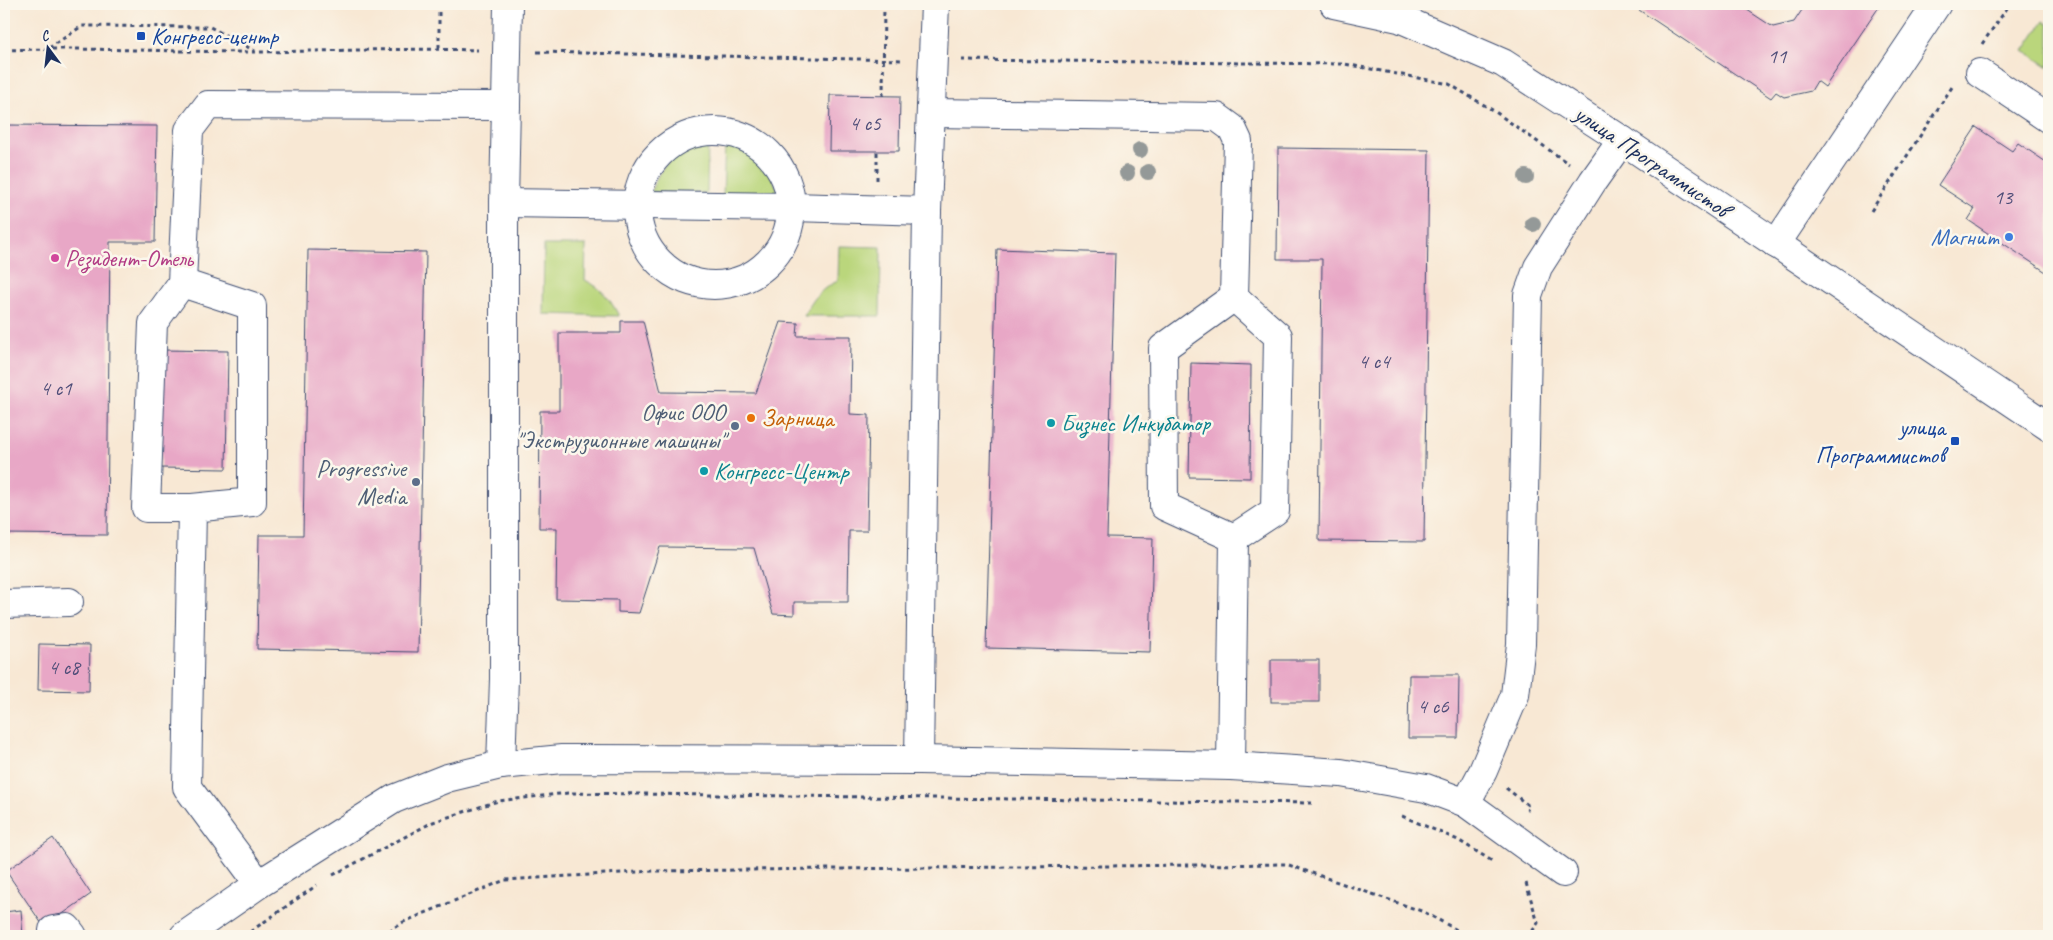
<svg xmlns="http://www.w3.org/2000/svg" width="2053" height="940" font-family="Caveat,sans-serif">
	<rect width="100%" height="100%" fill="#fbf7ec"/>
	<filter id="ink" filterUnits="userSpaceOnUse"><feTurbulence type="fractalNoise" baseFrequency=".02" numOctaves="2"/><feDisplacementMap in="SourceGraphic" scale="10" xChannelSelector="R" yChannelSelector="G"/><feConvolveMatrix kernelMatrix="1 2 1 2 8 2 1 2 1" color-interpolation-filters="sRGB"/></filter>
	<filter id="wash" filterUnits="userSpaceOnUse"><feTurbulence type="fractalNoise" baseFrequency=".0096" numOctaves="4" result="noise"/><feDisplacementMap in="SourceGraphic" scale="20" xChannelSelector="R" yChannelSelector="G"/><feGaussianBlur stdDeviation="1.12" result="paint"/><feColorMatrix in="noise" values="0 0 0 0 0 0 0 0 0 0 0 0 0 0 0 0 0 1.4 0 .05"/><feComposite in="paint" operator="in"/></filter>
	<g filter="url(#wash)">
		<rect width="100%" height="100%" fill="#f8e8d4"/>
		<g fill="#bad67c" stroke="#6a826d">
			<polygon points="2044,21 2049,24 2049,67 2024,51"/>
			<path d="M708,141L707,193L651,192C661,162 677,150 708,141Z"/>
			<path d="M725,143C755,153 771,166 780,197L723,195Z"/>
			<path d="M544,245H586L585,280C602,288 610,299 619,316L543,314Z"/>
			<path d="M839,246L881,247L880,316H804C813,299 821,288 838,281Z"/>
		</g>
		<g id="blocks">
			<g fill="#e8a7c6">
				<polygon points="1630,4 1738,4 1773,27 1794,22 1806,4 1881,4 1825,87 1817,81 1811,91 1784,97 1776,92 1771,98"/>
				<polygon points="830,95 900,96 899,151 829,151"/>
				<polygon points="4,125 157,126 155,242 110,242 107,535 4,534"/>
				<polygon points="1976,127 2012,151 2018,143 2049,164 2049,274 1968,220 1975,209 1938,185"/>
				<polygon points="1278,148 1429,150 1424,542 1319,541 1322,259 1277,259"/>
				<polygon points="997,249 1115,253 1107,537 1153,538 1150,652 986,648"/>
				<polygon points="308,250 426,252 418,652 257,649 259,535 303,535"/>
				<polygon points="621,321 643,321 661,392 756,393 781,322 798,323 797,336 851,336 850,414 869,415 867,531 849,531 848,602 794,602 794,615 773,614 754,548 660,547 639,613 618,612 618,600 556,599 557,528 539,528 540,411 559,411 559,333 621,333"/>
				<polygon points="163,350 228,351 226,469 161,468"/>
				<polygon points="1191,363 1251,365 1250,478 1189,477"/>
				<polygon points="39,644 90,645 89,691 38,690"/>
				<rect x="1271" y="660" width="48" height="42"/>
				<polygon points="1409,675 1459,675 1458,738 1408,738"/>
				<polygon points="53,838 91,894 44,927 6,871"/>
				<polygon points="21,910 23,936 4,936 4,912"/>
			</g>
		</g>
	</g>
	<g filter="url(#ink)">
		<use href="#blocks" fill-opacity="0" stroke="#3c4b70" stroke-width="1"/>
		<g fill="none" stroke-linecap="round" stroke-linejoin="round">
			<defs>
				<g id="minor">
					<polyline points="1334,4 1399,18 1503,63 1622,140 2049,427"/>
					<polyline points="1980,73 2049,119"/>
					<polyline points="931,113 1217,117 1232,128 1238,141 1234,297 1163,348 1164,506 1234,538 1231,766"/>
					<circle cx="714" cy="208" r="77"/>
					<polyline points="504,203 792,207 927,211"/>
					<polyline points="1776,244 1937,4"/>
					<polyline points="182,283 252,306 252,502 192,508 187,787 259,884"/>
					<polyline points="1234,297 1278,336 1275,511 1234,538"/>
					<polyline points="192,508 146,508 153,323 182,283 189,130 208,105 506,106"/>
					<polyline points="4,604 69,602"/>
					<polyline points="919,760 927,211 935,4"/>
					<polyline points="501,765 504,679 504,203 508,4"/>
					<polyline points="1466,803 1483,771 1515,695 1521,644 1528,295 1538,267 1593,181 1622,140"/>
					<polyline points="53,930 67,928 73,936"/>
					<polyline points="184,936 259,884 394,799 447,778 501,765 562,759 919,760 1231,766 1341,773 1426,788 1466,803 1563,873"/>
				</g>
			</defs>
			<use href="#minor" stroke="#3c4b70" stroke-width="30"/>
			<g stroke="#3c4b70" stroke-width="3" stroke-dasharray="4 4" stroke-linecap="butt">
				<polyline points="439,4 439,49"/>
				<polyline points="2041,4 2049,9"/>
				<polyline points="1982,44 2010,4"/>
				<polyline points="49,48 82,26 210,27 255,51"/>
				<path d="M4,50C89,47 173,52 258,52C331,51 405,48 478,50"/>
				<polyline points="537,52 903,60"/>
				<polyline points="962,60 1345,64 1449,84 1494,111 1569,164"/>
				<polyline points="883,96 884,4"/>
				<polyline points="877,180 877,151"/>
				<polyline points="1871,211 1954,84"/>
				<polyline points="1506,788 1529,806 1527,810"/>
				<polyline points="1402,816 1458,840 1492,861"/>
				<polyline points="333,875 433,822 498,801 568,793 1312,803"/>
				<polyline points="1526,883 1538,923 1529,936"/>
				<polyline points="244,936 317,885"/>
				<polyline points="382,936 401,923 505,880 654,871 1286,864 1424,912 1468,936"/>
			</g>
			<use href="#minor" stroke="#fff" stroke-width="28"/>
		</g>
		<g fill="#949998">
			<circle cx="1140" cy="150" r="8"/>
			<circle cx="1148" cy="172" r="8"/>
			<circle cx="1127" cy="173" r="8"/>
			<circle cx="1526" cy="177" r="8"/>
			<circle cx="1533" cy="224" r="8"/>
		</g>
	</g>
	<g fill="#1a4fb4" stroke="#fbf7ec" stroke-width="2">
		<rect x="136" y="31" width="10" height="10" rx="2.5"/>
		<rect x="1950" y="436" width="10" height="10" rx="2.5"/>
	</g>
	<circle fill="#3f7fe0" stroke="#fbf7ec" stroke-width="2" cx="2009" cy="237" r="5"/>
	<circle fill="#d1479c" stroke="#fbf7ec" stroke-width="2" cx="55" cy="258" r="5"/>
	<circle fill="#e8710a" stroke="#fbf7ec" stroke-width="2" cx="751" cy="418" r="5"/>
	<g fill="#0f9aa8" stroke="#fbf7ec" stroke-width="2">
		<circle cx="1051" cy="423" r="5"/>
		<circle cx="704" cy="471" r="5"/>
	</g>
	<g fill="#5c6f8a" stroke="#fbf7ec" stroke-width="2">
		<circle cx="735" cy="426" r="5"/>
		<circle cx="416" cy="482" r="5"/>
	</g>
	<g text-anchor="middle" stroke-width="5" stroke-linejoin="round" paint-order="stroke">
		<g font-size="21" fill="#4e4d78">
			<text x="1777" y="63">11</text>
			<text x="865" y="130">4 с5</text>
			<text x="2003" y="204">13</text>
			<text x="1374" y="368">4 с4</text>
			<text x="56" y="395">4 с1</text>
			<text x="64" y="674">4 с8</text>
			<text x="1433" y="713">4 с6</text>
		</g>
		<g font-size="24" fill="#164399" stroke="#fbf7ec" text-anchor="start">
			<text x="151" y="44">Конгресс-центр</text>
			<text x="1945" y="435" text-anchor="end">улица<tspan x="1945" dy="28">Программистов</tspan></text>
		</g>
		<g font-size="24" fill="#1b2f5e" stroke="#fbf7ec">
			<text transform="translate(1652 161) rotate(34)" y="8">улица Программистов</text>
		</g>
		<g font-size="24" fill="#366cbe" stroke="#fbf7ec" text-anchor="end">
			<text x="1999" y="245">Магнит</text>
		</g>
		<g font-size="24" fill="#b23c85" stroke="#fbf7ec" text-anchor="start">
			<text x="65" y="266">Резидент-Отель</text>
		</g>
		<g font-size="24" fill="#4e5e75" stroke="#fbf7ec" text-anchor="end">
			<text x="725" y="420">Офис ООО<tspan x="725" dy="28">"Экструзионные машины"</tspan></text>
			<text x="406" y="476">Progressive<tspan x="406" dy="28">Media</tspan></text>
		</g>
		<g font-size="24" fill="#c56008" stroke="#fbf7ec" text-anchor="start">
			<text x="761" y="426">Зарница</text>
		</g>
		<g font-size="24" fill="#0d838f" stroke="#fbf7ec" text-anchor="start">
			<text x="1061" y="431">Бизнес Инкубатор</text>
			<text x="714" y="479">Конгресс-Центр</text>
		</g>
	</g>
	<rect width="2053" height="940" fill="none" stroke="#fbf7ec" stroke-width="20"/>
	<g transform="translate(48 48) rotate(345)" stroke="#fbf7ec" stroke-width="4" paint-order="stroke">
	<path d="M0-4L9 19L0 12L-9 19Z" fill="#1b2f5e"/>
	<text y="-8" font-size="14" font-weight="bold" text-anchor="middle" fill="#1b2f5e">С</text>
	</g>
</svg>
